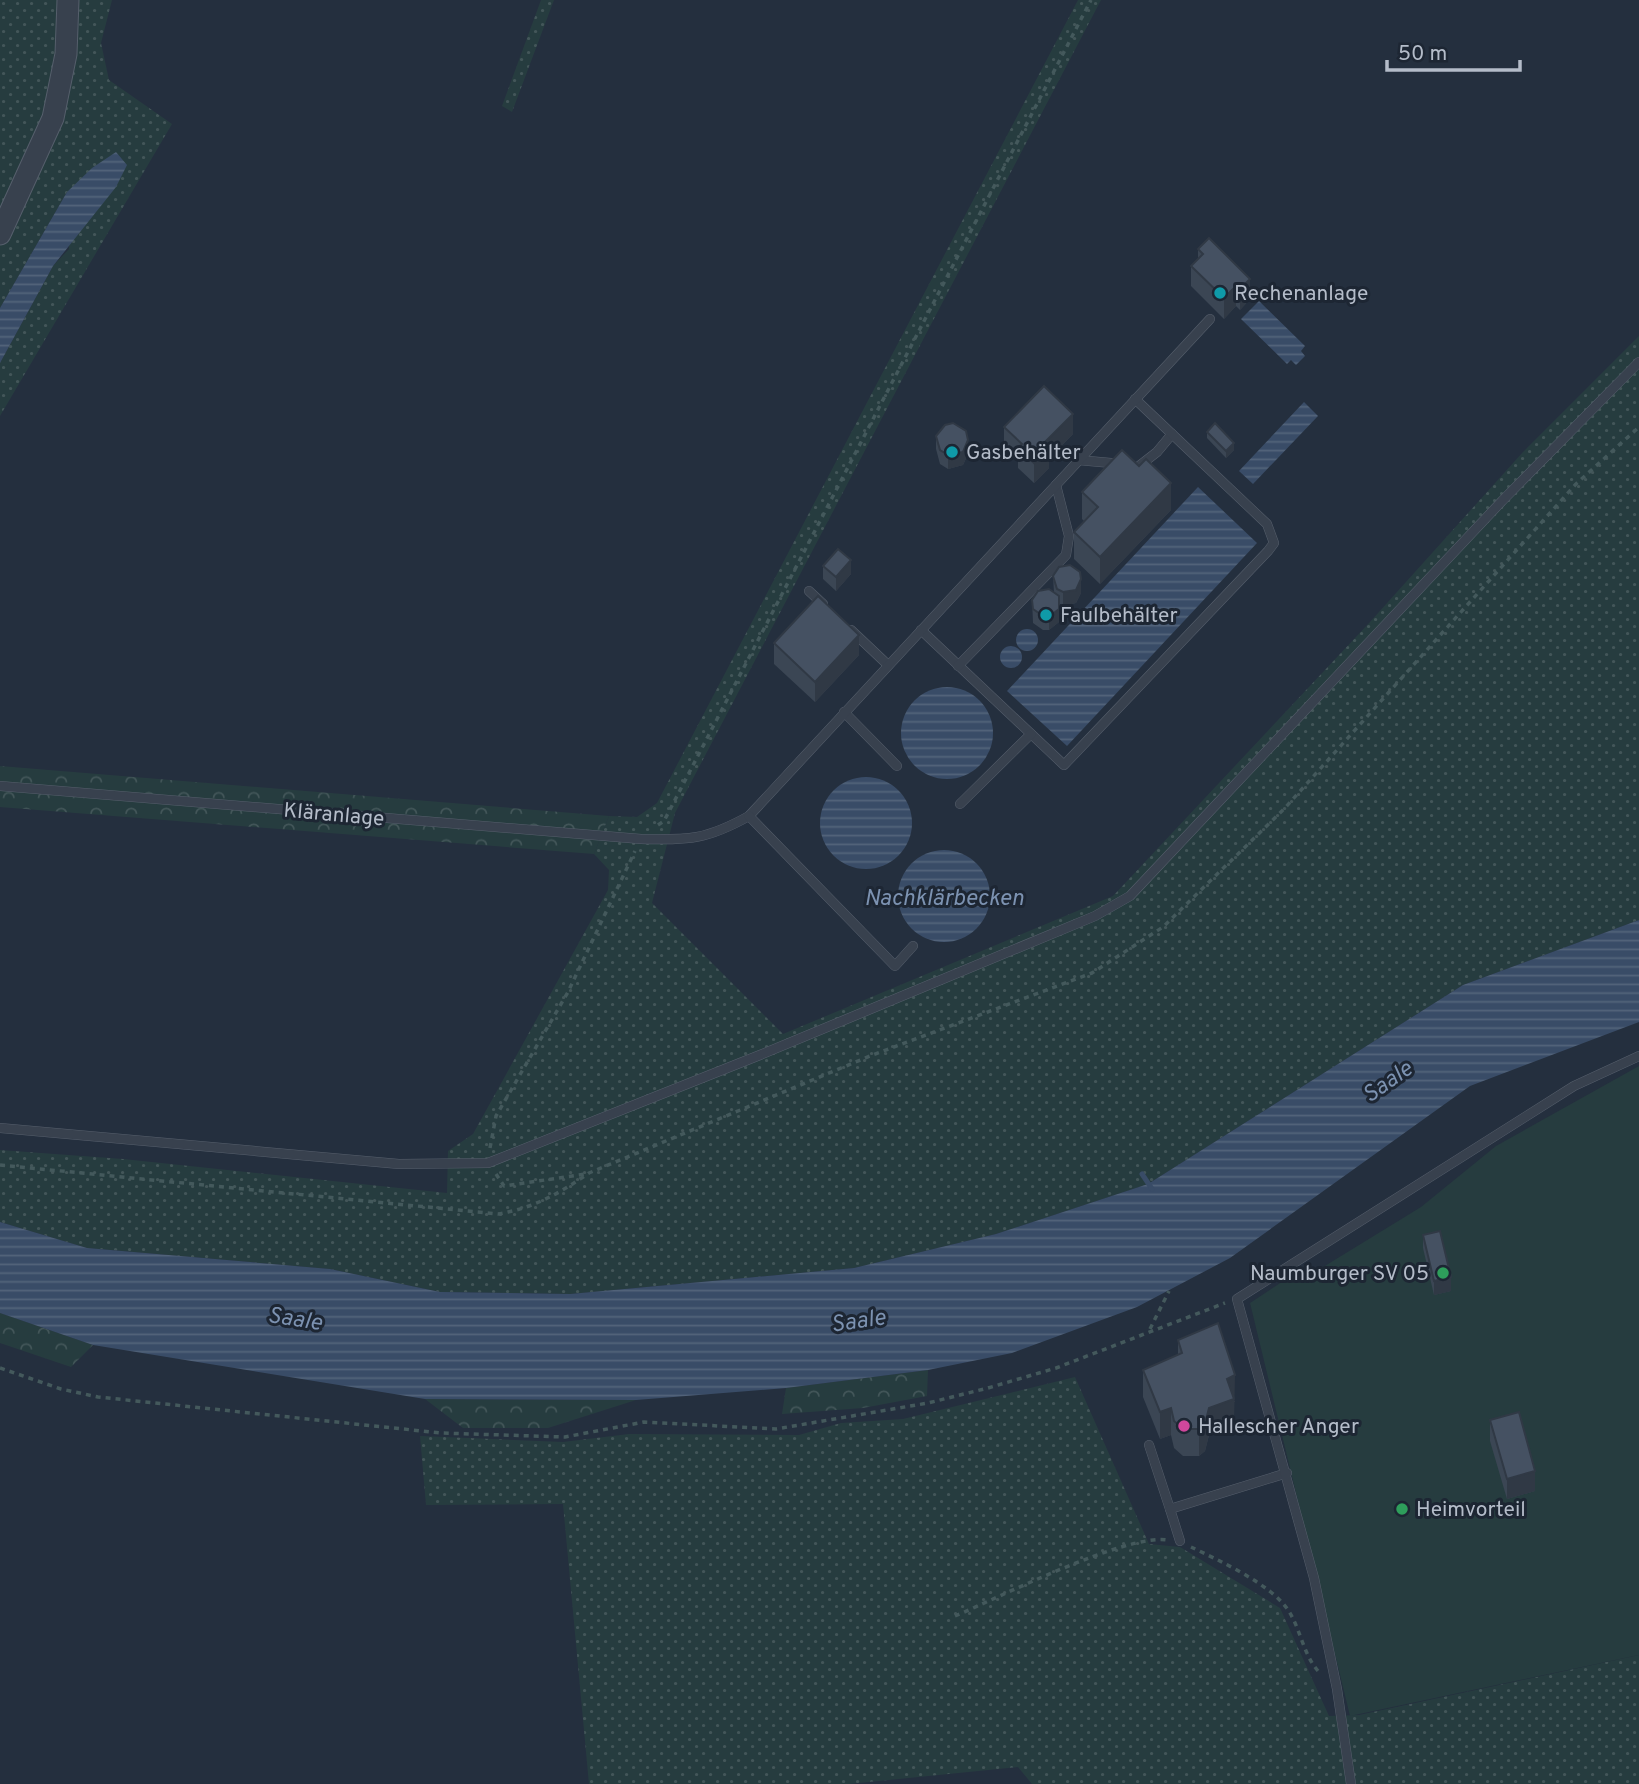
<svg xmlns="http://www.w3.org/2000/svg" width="1639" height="1784" font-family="Overpass,sans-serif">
	<defs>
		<pattern id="grass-dots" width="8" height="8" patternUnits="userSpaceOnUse" patternTransform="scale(1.75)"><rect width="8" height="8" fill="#263c3f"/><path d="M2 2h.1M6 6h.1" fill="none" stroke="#435659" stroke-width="1.8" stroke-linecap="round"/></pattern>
		<pattern id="forest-crowns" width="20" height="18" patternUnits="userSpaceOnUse" patternTransform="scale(1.75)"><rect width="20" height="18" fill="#263c3f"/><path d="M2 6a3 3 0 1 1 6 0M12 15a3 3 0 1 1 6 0" fill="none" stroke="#435659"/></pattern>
		<pattern id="water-rules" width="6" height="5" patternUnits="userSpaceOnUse" patternTransform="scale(1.75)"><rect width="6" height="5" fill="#394c67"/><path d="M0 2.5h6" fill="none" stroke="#53647b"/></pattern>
	</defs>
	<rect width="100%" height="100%" fill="#242f3e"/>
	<g fill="url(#grass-dots)">
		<polygon points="0,0 112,0 101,43 109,80 172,124 0,416 0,363 53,266 69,249 67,192 0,308"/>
		<polygon points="541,0 554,0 512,112 502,106"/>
		<polygon points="1078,0 1101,0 675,813 652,903 783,1034 1113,896 1370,622 1523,452 1639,336 1639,920 1463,985 1148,1184 996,1234 854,1268 570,1294 440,1292 330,1269 87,1248 0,1222 0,1150 123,1159 447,1193 448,1151 473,1134 608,890 609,870 594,854 609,816 637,817 657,803"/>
		<polygon points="1075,1377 1149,1544 1180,1547 1280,1608 1329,1716 1359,1715 1639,1655 1639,1784 1032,1784 1018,1767 849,1784 589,1784 563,1504 426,1505 420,1436 563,1442 629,1434 799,1435 841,1423 903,1419"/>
	</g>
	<g fill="url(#forest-crowns)">
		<polygon points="0,766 609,816 594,854 0,807"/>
		<polygon points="0,1313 93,1345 71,1367 0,1343"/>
		<polygon points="928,1370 927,1396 863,1408 782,1414 786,1388"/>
		<polygon points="425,1399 636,1400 548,1428 463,1428"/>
	</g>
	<polygon fill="#263c3f" points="1639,1066 1639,1655 1350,1716 1250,1303 1300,1270 1315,1272 1421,1207 1496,1146"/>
	<g fill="url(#water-rules)">
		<polygon points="116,152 127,165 116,187 53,266 0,363 0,308 67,192 92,168"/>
		<polygon points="1259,301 1305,346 1301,351 1305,356 1296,365 1291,360 1287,364 1241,319"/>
		<polygon points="1304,402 1318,416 1253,484 1239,471"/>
		<polygon points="1198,487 1257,543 1067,746 1007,691"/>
		<circle cx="1027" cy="640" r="11"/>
		<circle cx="1011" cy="657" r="11"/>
		<circle cx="947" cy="733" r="46"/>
		<circle cx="866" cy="823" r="46"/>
		<circle cx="944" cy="896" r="46"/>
		<polygon points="1639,920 1639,1022 1470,1086 1230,1258 1137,1307 1012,1353 928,1370 786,1388 636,1400 425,1399 93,1345 0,1313 0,1222 87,1248 330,1269 440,1292 570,1294 854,1268 996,1234 1148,1184 1463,985"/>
	</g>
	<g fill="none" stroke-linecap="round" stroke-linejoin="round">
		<polyline stroke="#394c67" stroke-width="5" points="1142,1174 1152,1189"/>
		<defs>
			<g id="service">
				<polyline points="1078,460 1122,464"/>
				<polyline points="1139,466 1157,452 1172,434"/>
				<polyline points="809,591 823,604"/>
				<polyline points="851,630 888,665"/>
				<polyline points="921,630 1064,765 1268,551 1274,543 1267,524 1135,399"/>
				<polyline points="958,666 1066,555 1069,536 1056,485"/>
				<polyline points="844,712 897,766"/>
				<path d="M0,786L641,839C689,840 706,840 749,816L1210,319"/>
				<polyline points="960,804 1031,734"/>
				<polyline points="749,816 895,966 913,946"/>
				<polyline points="0,1128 399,1164 488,1163 760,1055 1095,916 1130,896 1502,501 1639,362"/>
				<polyline points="1149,1445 1170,1509"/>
				<polyline points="1180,1541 1170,1509 1287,1473"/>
				<polyline points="1351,1784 1337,1689 1314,1578 1237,1299 1574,1086 1639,1056"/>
			</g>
			<polyline id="tertiary" points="0,234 53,118 66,54 68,0"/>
		</defs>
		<use href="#service" stroke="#565f6c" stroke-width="10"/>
		<use href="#tertiary" stroke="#565f6c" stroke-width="23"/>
		<g stroke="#44595c" stroke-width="3.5" stroke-dasharray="5 5" stroke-linecap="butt">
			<polyline points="658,825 664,821 1091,0"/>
			<polyline points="490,1148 496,1116 568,992 635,851"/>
			<path d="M0,1165L498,1214C534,1208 560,1193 589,1173L870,1056L1092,973L1163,927L1284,809L1576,484L1639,427"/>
			<polyline points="496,1174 504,1186 586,1174"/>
			<polyline points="1150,1329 1169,1291"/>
			<polyline points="0,1368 61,1389 98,1397 441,1433 565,1437 644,1422 776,1429 928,1403 988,1388 1056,1368 1225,1303"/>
			<path d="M1191,1547C1218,1560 1271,1584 1288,1610C1301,1629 1303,1656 1320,1673"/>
			<path d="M955,1616C1000,1597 1125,1534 1167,1540"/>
		</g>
		<use href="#service" stroke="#38414e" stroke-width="9"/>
		<use href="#tertiary" stroke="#38414e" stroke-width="21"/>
	</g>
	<g fill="#3b4654">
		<polygon points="1198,249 1250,299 1240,310 1236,306 1224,319 1191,286 1191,266 1198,259"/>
		<polygon points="1004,427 1073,434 1049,459 1049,468 1034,483 1018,468 1018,460 1004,447"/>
		<polygon points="1207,432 1234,450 1226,458 1207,438"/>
		<polygon points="936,436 968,454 963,465 948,469 940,464 936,449"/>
		<polygon points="1082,492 1171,510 1100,584 1074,559 1074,532 1084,521 1082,519"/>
		<polygon points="823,566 851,574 836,591 823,579"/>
		<polygon points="1053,576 1081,593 1076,603 1063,606 1059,603 1059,622 1049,630 1043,630 1033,623 1032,600 1054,593"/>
		<polygon points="774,643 859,655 815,702 774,664"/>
		<polygon points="1423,1235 1451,1291 1434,1295 1423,1248"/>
		<polygon points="1178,1340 1235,1402 1234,1402 1234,1426 1209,1435 1205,1451 1199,1456 1183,1456 1174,1448 1171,1435 1160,1439 1143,1397 1143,1370 1178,1355"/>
		<polygon points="1490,1420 1535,1491 1507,1499 1490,1441"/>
	</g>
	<g fill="#303945">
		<polygon points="1250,279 1250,299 1240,310 1240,289"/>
		<polygon points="1236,286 1236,306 1224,319 1224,298"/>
		<polygon points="1073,414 1073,434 1049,459 1049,468 1034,483 1034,463 1044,443"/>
		<polygon points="968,440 968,454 963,465 948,469 948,455"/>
		<polygon points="1234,443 1234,450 1226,458 1226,451"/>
		<polygon points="1171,483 1171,510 1100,584 1100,557"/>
		<polygon points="851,560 851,574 836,591 836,577"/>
		<polygon points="1081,579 1081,593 1076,603 1063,606 1063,592"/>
		<polygon points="1059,609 1059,622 1049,630 1049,617"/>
		<polygon points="859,635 859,655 815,702 815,682"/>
		<polygon points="1451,1277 1451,1291 1434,1295 1434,1281"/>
		<polygon points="1235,1375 1234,1426 1209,1435 1205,1451 1199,1456 1199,1429 1209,1408 1227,1379"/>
		<polygon points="1171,1408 1171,1435 1160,1439 1160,1412"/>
		<polygon points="1535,1471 1535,1491 1507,1499 1507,1479"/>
	</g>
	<g fill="#455162" stroke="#303945" stroke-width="2">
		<polygon points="1209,238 1250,279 1240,289 1236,286 1224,298 1191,266 1203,254 1198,249"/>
		<polygon points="1044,386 1073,414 1044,443 1049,447 1034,463 1018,448 1022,444 1004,427"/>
		<polygon points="953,423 966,431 968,440 963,452 948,455 940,450 936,436 945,425"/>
		<polygon points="1215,423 1234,443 1226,451 1207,432"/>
		<polygon points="1122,450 1139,466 1146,459 1171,483 1100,557 1074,532 1098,507 1082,492"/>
		<polygon points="838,549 851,560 836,577 823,566"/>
		<polygon points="1070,565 1080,572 1081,579 1076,590 1063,592 1057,589 1053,576 1059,567"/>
		<polygon points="1049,589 1059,596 1059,609 1049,617 1043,616 1033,609 1032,600 1038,591"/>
		<polygon points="818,596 859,635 815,682 774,643"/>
		<polygon points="1440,1231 1451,1277 1434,1281 1423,1235"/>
		<polygon points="1218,1323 1235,1375 1227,1379 1234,1399 1209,1408 1205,1424 1199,1429 1183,1429 1174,1421 1171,1408 1160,1412 1143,1370 1182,1353 1178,1340"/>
		<polygon points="1519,1412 1535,1471 1507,1479 1490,1420"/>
	</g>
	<g fill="#0f9aa8" stroke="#1d2633" stroke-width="2.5">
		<circle cx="1220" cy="293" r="7"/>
		<circle cx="952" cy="452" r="7"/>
		<circle cx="1046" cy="615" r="7"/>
	</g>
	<g fill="#2e9e5b" stroke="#1d2633" stroke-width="2.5">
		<circle cx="1443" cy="1273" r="7"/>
		<circle cx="1402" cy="1509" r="7"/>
	</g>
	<circle fill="#d1479c" stroke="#1d2633" stroke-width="2.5" cx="1184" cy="1426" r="7"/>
	<g text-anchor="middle" stroke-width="6" stroke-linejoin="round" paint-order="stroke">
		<g font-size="21" fill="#b4bcc9" stroke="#1d2633" text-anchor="start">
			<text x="1234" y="300">Rechenanlage</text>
			<text x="966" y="459">Gasbehälter</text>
			<text x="1060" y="622">Faulbehälter</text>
			<text x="1429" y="1280" text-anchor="end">Naumburger SV 05</text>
			<text x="1198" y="1433">Hallescher Anger</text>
			<text x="1416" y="1516">Heimvorteil</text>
		</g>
		<g font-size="21" fill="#b4bcc9" stroke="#1d2633">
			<text transform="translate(334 814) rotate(5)" y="7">Kläranlage</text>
		</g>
		<g font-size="23" font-style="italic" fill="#7c92b1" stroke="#1d2633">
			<text x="944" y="905">Nachklärbecken</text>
			<text transform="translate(1387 1081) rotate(-35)" y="8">Saale</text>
			<text transform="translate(295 1318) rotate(9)" y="8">Saale</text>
			<text transform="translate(858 1320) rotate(-8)" y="8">Saale</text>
		</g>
	</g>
	<path d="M1387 60v10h133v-10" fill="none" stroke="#b4bcc9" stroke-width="3.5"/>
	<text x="1398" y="60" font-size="21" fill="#b4bcc9" stroke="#1d2633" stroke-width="5" paint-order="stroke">50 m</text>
</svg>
